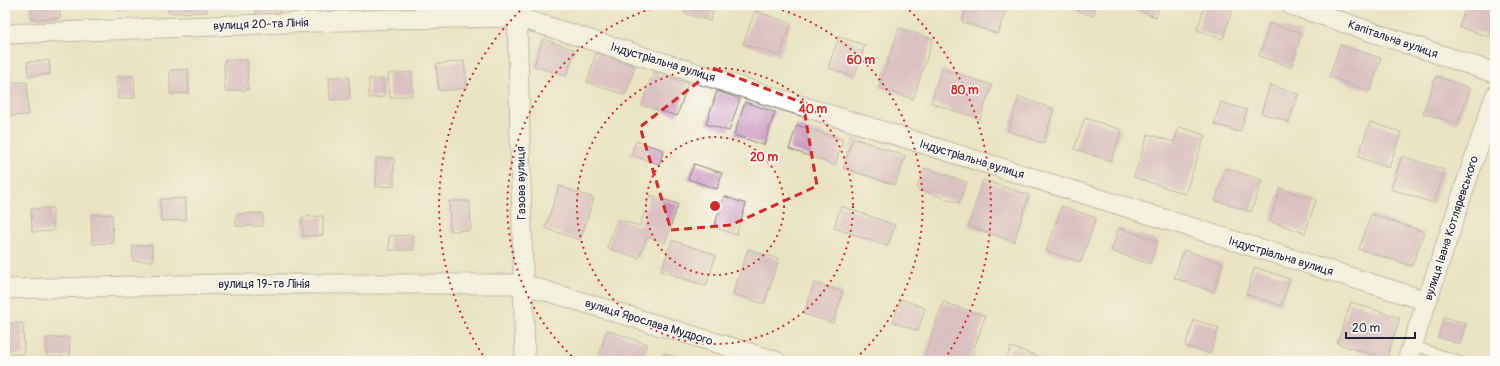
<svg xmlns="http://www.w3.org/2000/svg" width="1500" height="366" font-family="Pangolin,sans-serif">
	<defs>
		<pattern id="building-hatch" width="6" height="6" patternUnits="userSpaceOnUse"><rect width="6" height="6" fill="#cf9cc4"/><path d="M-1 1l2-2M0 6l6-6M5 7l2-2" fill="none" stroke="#a87fa0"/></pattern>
	</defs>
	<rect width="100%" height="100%" fill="#fdfcf7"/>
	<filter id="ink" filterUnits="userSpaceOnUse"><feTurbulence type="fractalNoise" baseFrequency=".025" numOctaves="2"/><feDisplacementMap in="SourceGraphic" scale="8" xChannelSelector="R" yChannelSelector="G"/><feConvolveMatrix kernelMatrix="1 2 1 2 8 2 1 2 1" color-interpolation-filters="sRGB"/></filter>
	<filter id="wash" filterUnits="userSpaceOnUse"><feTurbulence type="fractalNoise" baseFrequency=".012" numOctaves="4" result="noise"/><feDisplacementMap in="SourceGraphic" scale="16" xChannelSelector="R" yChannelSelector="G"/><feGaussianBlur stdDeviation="0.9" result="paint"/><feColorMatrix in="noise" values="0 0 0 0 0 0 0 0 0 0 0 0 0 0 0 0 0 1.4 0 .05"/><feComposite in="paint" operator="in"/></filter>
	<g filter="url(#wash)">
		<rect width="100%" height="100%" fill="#eae3c3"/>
		<g id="blocks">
			<g fill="url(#building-hatch)">
				<polygon points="31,5 59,5 60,18 31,19"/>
				<polygon points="77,5 103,5 103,7 78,8"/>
				<rect x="118" y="5" width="15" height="5"/>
				<polygon points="168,5 207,5 207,12 168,13"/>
				<polygon points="256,5 279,5 279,14 256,15"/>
				<polygon points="304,5 327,5 328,7 304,8"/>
				<polygon points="687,5 716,5 710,21 684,13"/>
				<polygon points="967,5 999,5 1006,8 998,34 962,22"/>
				<polygon points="1062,5 1097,5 1093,16"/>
				<polygon points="1121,5 1160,5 1156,17"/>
				<polygon points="1205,5 1227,5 1233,7 1223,39 1197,30"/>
				<polygon points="1466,5 1495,5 1495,20 1490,37 1459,27"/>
				<polygon points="755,11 791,23 780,56 743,44"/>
				<polygon points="1270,23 1302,33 1291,67 1259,56"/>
				<polygon points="899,28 933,39 913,99 879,88"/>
				<polygon points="839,37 865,45 854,77 828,68"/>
				<polygon points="543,39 575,50 566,76 534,66"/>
				<polygon points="1340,45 1381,58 1370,91 1329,77"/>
				<polygon points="596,53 635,66 625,95 587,82"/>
				<polygon points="49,60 50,74 28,76 27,62"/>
				<polygon points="224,60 247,60 248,90 225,91"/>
				<polygon points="464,61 467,88 439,91 436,64"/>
				<polygon points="188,69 189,93 170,94 170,70"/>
				<polygon points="942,69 992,85 980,119 931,103"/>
				<polygon points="412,72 413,95 390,98 388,74"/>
				<polygon points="653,72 688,83 677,116 642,105"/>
				<polygon points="134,76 135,98 118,99 117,77"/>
				<polygon points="1436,76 1470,88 1458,124 1423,113"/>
				<polygon points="329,77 349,77 350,99 330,100"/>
				<polygon points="369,79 383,79 384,97 369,98"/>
				<polygon points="27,82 28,115 5,116 5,83"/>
				<polygon points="1270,85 1298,94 1289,122 1261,113"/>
				<polygon points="717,91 740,99 729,131 706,124"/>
				<polygon points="1019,97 1054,109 1043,143 1008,131"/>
				<polygon points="745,102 775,112 764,145 734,135"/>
				<polygon points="1221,102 1247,110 1240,132 1214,124"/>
				<polygon points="1085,118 1122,130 1111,161 1074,149"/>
				<polygon points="1370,122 1401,132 1389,168 1358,157"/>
				<polygon points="797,125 843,140 835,165 789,149"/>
				<polygon points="1179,127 1205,135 1185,194 1134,177 1148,134 1174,142"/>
				<polygon points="853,138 905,156 895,185 843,168"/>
				<polygon points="636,141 664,150 659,164 631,155"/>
				<polygon points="1402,156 1445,170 1434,203 1391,189"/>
				<polygon points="376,158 394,158 394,186 376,187"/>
				<polygon points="694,164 722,173 717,189 688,179"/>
				<polygon points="924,168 967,182 959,203 917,189"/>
				<polygon points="1226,168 1262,180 1251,212 1215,200"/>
				<polygon points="983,180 1029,195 1014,242 968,226"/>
				<polygon points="559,186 594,198 580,240 545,228"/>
				<polygon points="1280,188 1316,200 1305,233 1270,221"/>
				<polygon points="650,195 678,204 665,243 647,236 639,258 607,248 617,219 640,226"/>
				<polygon points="724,196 746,204 736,235 714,227"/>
				<polygon points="186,198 186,220 161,221 160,199"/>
				<polygon points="449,201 470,201 471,230 450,231"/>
				<polygon points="841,206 895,225 888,246 834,228"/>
				<polygon points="1062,206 1096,218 1081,262 1046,251"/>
				<polygon points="53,208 53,231 32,232 31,209"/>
				<polygon points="263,213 263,226 236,226 236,214"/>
				<polygon points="112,214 113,243 92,244 91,215"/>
				<polygon points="1371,214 1424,232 1412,266 1359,249"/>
				<polygon points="323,216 323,235 303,236 302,217"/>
				<polygon points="1119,228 1158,241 1150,264 1111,251"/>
				<polygon points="413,235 414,250 389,250 389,236"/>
				<polygon points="672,240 716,255 706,286 661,271"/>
				<polygon points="152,245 153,261 133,261 132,246"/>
				<polygon points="748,249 779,259 764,304 733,294"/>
				<polygon points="1184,250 1223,263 1214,292 1174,278"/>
				<polygon points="1255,267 1290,279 1281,306 1246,294"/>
				<polygon points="814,283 843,292 833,323 804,314"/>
				<polygon points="901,299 925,308 918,331 893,322"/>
				<polygon points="943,302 985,316 970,361 937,361 924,357"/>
				<polygon points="1351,302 1400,318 1386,360 1337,343"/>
				<polygon points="1444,317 1466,323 1459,344 1438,337"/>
				<polygon points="1194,320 1219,328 1210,354 1185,346"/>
				<polygon points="23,323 24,354 5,355 5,324"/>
				<polygon points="607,330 647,344 641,361 608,361 598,358"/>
				<polygon points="69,337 70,357 47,357 47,338"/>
				<polygon points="1011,347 1051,361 1006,361"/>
				<polygon points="664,353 689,361 662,361"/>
			</g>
		</g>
	</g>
	<g filter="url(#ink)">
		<use href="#blocks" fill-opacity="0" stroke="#86827f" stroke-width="1"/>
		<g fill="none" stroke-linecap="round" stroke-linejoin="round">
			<defs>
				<polyline id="service" points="1412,345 1459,361"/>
				<g id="minor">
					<polyline points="517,5 525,361"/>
					<polyline points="1291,5 1495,73"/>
					<polyline points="5,34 394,19 517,17 1427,301"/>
					<polyline points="5,289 222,284 523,284 776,361"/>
					<polyline points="1407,361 1495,96"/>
				</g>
			</defs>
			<use href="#service" stroke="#86827f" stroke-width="11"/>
			<use href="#minor" stroke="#86827f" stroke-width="21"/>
			<polyline stroke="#86827f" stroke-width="2.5" stroke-dasharray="3 3" stroke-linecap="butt" points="1490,177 1495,179"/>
			<use href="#service" stroke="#fff" stroke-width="9"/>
			<use href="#minor" stroke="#fff" stroke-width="19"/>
		</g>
	</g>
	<path d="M0 0H1500V366H0ZM715,69L803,103L817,186L731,225L671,230L640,127Z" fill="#eae3c3" fill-opacity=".55" fill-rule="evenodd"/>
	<path fill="none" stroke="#d62828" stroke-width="3" stroke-dasharray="8 5" stroke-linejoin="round" d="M715,69L803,103L817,186L731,225L671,230L640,127Z"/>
	<g fill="none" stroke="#d62828" stroke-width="2" stroke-dasharray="2 4">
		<circle cx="715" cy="206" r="69"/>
		<circle cx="715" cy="206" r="138"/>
		<path d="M576 360A207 207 0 0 1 665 5M765 5A207 207 0 0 1 854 360"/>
		<path d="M486 360A276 276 0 0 1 525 6M905 6A276 276 0 0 1 944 360"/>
	</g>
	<g text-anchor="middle" stroke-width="3" stroke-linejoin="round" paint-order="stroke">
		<g font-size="12" fill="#22223b" stroke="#fdfcf7">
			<text transform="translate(261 24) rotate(-2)" y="4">вулиця 20-та Лінія</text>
			<text transform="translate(1393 39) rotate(19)" y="4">Капітальна вулиця</text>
			<text transform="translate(663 62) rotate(17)" y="4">Індустріальна вулиця</text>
			<text transform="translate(972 159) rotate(17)" y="4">Індустріальна вулиця</text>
			<text transform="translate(521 183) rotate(-91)" y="4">Газова вулиця</text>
			<text transform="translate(1451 228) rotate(-72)" y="4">вулиця Івана Котляревського</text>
			<text transform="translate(1281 256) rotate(17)" y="4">Індустріальна вулиця</text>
			<text x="264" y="288">вулиця 19-та Лінія</text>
			<text transform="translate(649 322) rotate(17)" y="4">вулиця Ярослава Мудрого</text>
		</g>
	</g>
	<circle cx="715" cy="206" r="6" fill="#d62828" stroke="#fdfcf7" stroke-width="2"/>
	<g font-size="12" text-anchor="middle" font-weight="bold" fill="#d62828" stroke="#fdfcf7" stroke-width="3" stroke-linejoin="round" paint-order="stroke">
		<text x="861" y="64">60 m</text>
		<text x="965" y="94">80 m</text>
		<text x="813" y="113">40 m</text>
		<text x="764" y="161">20 m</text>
	</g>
	<rect width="1500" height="366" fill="none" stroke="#fdfcf7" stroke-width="20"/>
	<path d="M1346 332v6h69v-6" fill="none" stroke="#22223b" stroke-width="2"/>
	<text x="1352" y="332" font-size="12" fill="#22223b" stroke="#fdfcf7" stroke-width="3" paint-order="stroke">20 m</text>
</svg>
